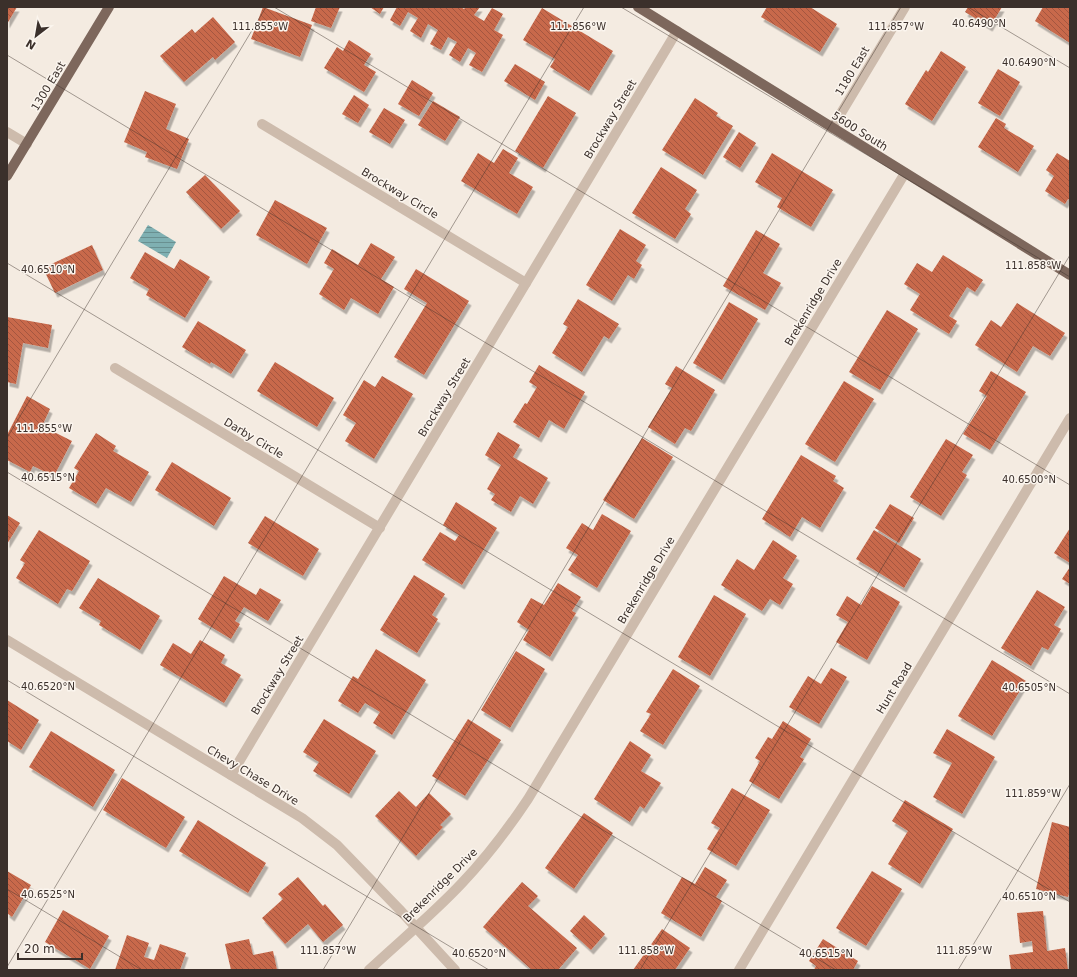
<svg xmlns="http://www.w3.org/2000/svg" width="1077" height="977" font-family="'DejaVu Sans',sans-serif">
	<defs>
		<pattern id="water-rules" width="6" height="5" patternUnits="userSpaceOnUse"><rect width="6" height="5" fill="#7fb0b2"/><path d="M0 2.5h6" fill="none" stroke="#699091"/></pattern>
		<pattern id="building-back-hatch" width="6" height="6" patternUnits="userSpaceOnUse"><rect width="6" height="6" fill="#c8694b"/><path d="M-1 5l2 2M0 0l6 6M5-1l2 2" fill="none" stroke="#a4573f"/></pattern>
		<filter id="shadow"><feDropShadow dx="2.5" dy="4.5" stdDeviation="0" flood-color="#0004"/></filter>
	</defs>
	<rect width="100%" height="100%" fill="#f4ebe1"/>
	<polygon fill="url(#water-rules)" points="148,225 176,242 167,258 138,241"/>
	<g fill="url(#building-back-hatch)" filter="url(#shadow)">
		<polygon points="7,7 17,7 7,24"/>
		<polygon points="263,7 312,25 300,57 251,39"/>
		<polygon points="316,7 340,7 331,28 311,21"/>
		<polygon points="370,7 384,7 380,14"/>
		<polygon points="397,7 461,7 464,9 466,7 480,7 474,15 484,21 492,8 503,14 494,30 503,35 482,72 469,65 476,53 468,48 460,62 449,55 457,42 448,37 441,50 430,44 438,30 428,24 421,38 410,31 418,18 408,12 400,26 390,20"/>
		<polygon points="767,7 810,7 837,24 820,52 761,17"/>
		<polygon points="968,7 1002,7 990,27 965,12"/>
		<polygon points="1043,7 1070,7 1070,43 1035,21"/>
		<polygon points="542,8 613,51 589,91 550,67 555,59 523,40"/>
		<polygon points="213,17 235,42 215,60 213,57 184,82 160,56 192,29 195,33"/>
		<polygon points="349,40 371,54 364,65 376,72 364,92 324,68 337,47 343,51"/>
		<polygon points="941,51 966,67 932,121 905,104 926,70 928,72"/>
		<polygon points="515,64 545,82 535,100 504,81"/>
		<polygon points="998,69 1020,82 1000,116 978,103"/>
		<polygon points="412,80 433,93 419,116 398,104"/>
		<polygon points="145,91 176,104 166,129 189,139 177,169 145,157 147,152 124,142"/>
		<polygon points="354,95 369,105 358,123 342,114"/>
		<polygon points="548,96 576,113 543,168 515,151"/>
		<polygon points="695,98 718,113 716,116 733,126 703,175 662,150"/>
		<polygon points="433,101 460,117 445,141 418,125"/>
		<polygon points="384,108 405,120 390,144 369,132"/>
		<polygon points="996,118 1006,124 1004,128 1034,146 1018,172 978,147"/>
		<polygon points="739,132 756,143 740,168 723,157"/>
		<polygon points="503,149 518,158 509,173 533,187 517,214 461,181 478,153 494,163"/>
		<polygon points="772,153 833,190 811,227 777,207 782,198 755,182"/>
		<polygon points="1057,153 1070,161 1070,200 1068,199 1065,204 1045,191 1054,176 1046,170"/>
		<polygon points="661,167 697,190 685,209 691,214 675,239 632,213"/>
		<polygon points="205,175 240,211 221,229 186,192"/>
		<polygon points="275,200 327,228 307,264 256,235"/>
		<polygon points="620,229 646,245 636,261 642,265 634,279 628,275 612,301 586,285"/>
		<polygon points="756,230 780,244 763,273 781,283 765,310 723,286"/>
		<polygon points="371,243 395,257 381,279 394,287 378,314 351,298 344,310 319,294 334,269 324,263 332,249 358,265"/>
		<polygon points="92,245 103,270 55,293 43,268"/>
		<polygon points="145,252 174,269 180,259 210,277 185,318 146,295 149,289 130,278"/>
		<polygon points="943,255 983,280 975,292 967,287 949,316 957,321 949,334 910,310 920,294 904,284 917,263 932,272"/>
		<polygon points="416,269 469,301 424,375 394,357 427,303 404,289"/>
		<polygon points="578,299 619,324 609,339 604,336 582,372 552,353 568,327 563,324"/>
		<polygon points="729,302 758,319 722,380 693,363"/>
		<polygon points="1017,303 1065,333 1050,356 1033,346 1017,372 975,345 991,320 1001,327"/>
		<polygon points="887,310 918,329 880,390 849,372"/>
		<polygon points="7,317 52,325 48,348 23,343 16,384 7,382"/>
		<polygon points="198,321 246,350 231,374 211,362 210,364 182,347"/>
		<polygon points="275,362 334,398 317,427 257,391"/>
		<polygon points="539,365 585,392 564,429 549,420 539,438 513,422 525,403 527,404 537,387 529,382"/>
		<polygon points="676,366 715,390 691,431 685,428 675,444 648,427 672,388 665,384"/>
		<polygon points="991,371 1026,392 990,450 963,434 987,396 979,391"/>
		<polygon points="382,376 413,394 374,459 345,441 356,423 343,415 364,380 375,387"/>
		<polygon points="844,381 874,399 835,462 805,444"/>
		<polygon points="27,396 50,409 42,426 72,441 54,476 33,466 30,472 7,460 7,435"/>
		<polygon points="498,432 520,445 513,457 548,478 533,504 520,496 511,512 491,500 495,494 487,489 501,465 485,455"/>
		<polygon points="96,433 116,446 113,451 149,472 131,502 106,488 96,504 69,488 79,471 74,468"/>
		<polygon points="642,438 673,457 634,519 603,500"/>
		<polygon points="946,439 973,455 962,472 967,475 941,516 910,497"/>
		<polygon points="801,455 836,476 833,481 844,488 820,528 802,517 790,537 762,519"/>
		<polygon points="172,462 231,498 214,526 155,490"/>
		<polygon points="456,502 497,528 462,585 422,560 440,532 455,541 459,535 443,525"/>
		<polygon points="890,504 914,518 899,543 875,528"/>
		<polygon points="602,514 631,531 597,588 568,570 578,555 566,548 582,523 593,530"/>
		<polygon points="7,515 20,523 7,544"/>
		<polygon points="265,516 319,549 303,576 248,543"/>
		<polygon points="1070,528 1070,563 1054,553"/>
		<polygon points="39,530 90,561 72,591 67,589 58,604 16,578 25,563 20,560"/>
		<polygon points="874,530 921,559 904,588 856,559"/>
		<polygon points="773,540 797,556 783,578 793,584 780,605 770,599 762,611 721,585 737,559 754,570"/>
		<polygon points="1070,567 1070,584 1062,579"/>
		<polygon points="414,575 445,594 432,615 438,619 417,653 380,630"/>
		<polygon points="224,576 256,595 260,588 281,600 268,621 244,607 235,621 240,624 231,639 198,619"/>
		<polygon points="98,578 160,616 140,650 99,625 101,621 79,608"/>
		<polygon points="558,583 581,597 572,611 576,613 550,657 523,640 529,630 517,622 531,598 544,605"/>
		<polygon points="872,586 900,602 867,660 836,642 848,622 836,615 847,596 861,605"/>
		<polygon points="1037,590 1065,607 1054,625 1061,629 1048,650 1042,647 1031,666 1001,648"/>
		<polygon points="714,595 746,614 710,676 678,657"/>
		<polygon points="200,640 225,655 221,663 241,675 224,703 160,665 173,643 191,654"/>
		<polygon points="376,649 426,680 392,735 373,723 380,712 365,703 358,713 338,701 353,676 358,679"/>
		<polygon points="516,651 545,669 510,728 481,710"/>
		<polygon points="992,660 1026,681 992,736 958,716"/>
		<polygon points="831,668 847,677 819,724 789,707 808,676 821,684"/>
		<polygon points="673,669 700,686 663,745 640,731 651,714 646,712"/>
		<polygon points="7,700 39,720 21,750 7,741"/>
		<polygon points="324,719 376,751 349,794 313,771 319,762 303,752"/>
		<polygon points="468,719 501,740 465,796 432,776"/>
		<polygon points="783,721 811,739 800,757 804,759 779,799 749,781 760,761 755,758 768,737 772,739"/>
		<polygon points="947,729 995,757 962,814 933,797 952,763 933,753"/>
		<polygon points="51,731 115,770 93,807 29,767"/>
		<polygon points="630,741 651,755 641,771 661,783 644,809 640,806 630,822 594,799"/>
		<polygon points="122,778 185,817 166,848 103,810"/>
		<polygon points="732,788 770,810 736,866 707,849 720,828 711,823"/>
		<polygon points="399,791 416,807 429,793 451,814 440,825 443,827 416,856 375,816"/>
		<polygon points="905,800 953,829 920,884 888,864 908,831 892,821"/>
		<polygon points="584,813 613,833 574,889 545,868"/>
		<polygon points="198,820 266,863 248,893 179,851"/>
		<polygon points="1052,822 1070,827 1070,889 1068,897 1036,889"/>
		<polygon points="705,867 727,880 716,897 722,901 701,937 661,913 682,877 695,884"/>
		<polygon points="7,871 31,885 12,917 7,913"/>
		<polygon points="872,871 902,889 866,946 836,928"/>
		<polygon points="298,877 323,906 325,904 343,925 323,942 308,924 285,944 262,918 283,899 278,894"/>
		<polygon points="522,882 538,896 528,906 577,948 558,970 532,970 483,927"/>
		<polygon points="63,910 109,936 90,969 45,942"/>
		<polygon points="1043,911 1047,951 1065,948 1068,970 1011,970 1009,955 1033,952 1032,941 1020,943 1017,913"/>
		<polygon points="584,915 605,934 591,950 570,931"/>
		<polygon points="662,929 690,948 675,970 633,970"/>
		<polygon points="127,935 149,943 144,957 154,960 160,944 186,953 180,970 115,970"/>
		<polygon points="249,939 253,955 273,951 277,970 231,970 225,944"/>
		<polygon points="823,939 858,961 853,970 814,970 816,966 809,961"/>
	</g>
	<g fill="none" stroke-linecap="round" stroke-linejoin="round">
		<g stroke="#cdbbac" stroke-width="10">
			<polyline points="262,124 526,283"/>
			<polyline points="832,128 905,7"/>
			<polyline points="7,132 27,144"/>
			<polyline points="115,368 380,528"/>
			<polyline points="7,640 302,818 337,845 399,909 455,970"/>
			<polyline points="231,775 677,31"/>
			<path d="M369,970C400,941 433,914 462,883C487,857 508,829 528,799L905,173"/>
			<polyline points="739,970 1070,418"/>
		</g>
		<g stroke="#7d675c" stroke-width="10">
			<polyline points="638,7 1070,275"/>
			<polyline points="7,176 109,7"/>
		</g>
	</g>
	<path fill="none" stroke="#3b302b" stroke-width="1" stroke-opacity="0.45" d="M274,7L1070,485M621,7L1070,277M968,7L1070,68M7,55L1070,694M7,263L1070,902M7,438L266,7M7,472L836,970M7,680L489,970M7,889L142,970M7,967L584,7M323,970L901,7M640,970L1070,255M958,970L1070,784"/>
	<g text-anchor="middle" stroke-width="3" stroke-linejoin="round" paint-order="stroke">
		<g font-size="11" fill="#3b302b" stroke="#fbf5ee">
			<text transform="translate(852 71) rotate(-59)" y="4">1180 East</text>
			<text transform="translate(48 86) rotate(-59)" y="4">1300 East</text>
			<text transform="translate(610 119) rotate(-59)" y="4">Brockway Street</text>
			<text transform="translate(860 131) rotate(32)" y="4">5600 South</text>
			<text transform="translate(400 193) rotate(31)" y="4">Brockway Circle</text>
			<text transform="translate(813 302) rotate(-59)" y="4">Brekenridge Drive</text>
			<text transform="translate(444 397) rotate(-59)" y="4">Brockway Street</text>
			<text transform="translate(254 438) rotate(31)" y="4">Darby Circle</text>
			<text transform="translate(646 580) rotate(-59)" y="4">Brekenridge Drive</text>
			<text transform="translate(277 675) rotate(-59)" y="4">Brockway Street</text>
			<text transform="translate(894 688) rotate(-59)" y="4">Hunt Road</text>
			<text transform="translate(253 775) rotate(31)" y="4">Chevy Chase Drive</text>
			<text transform="translate(440 885) rotate(-45)" y="4">Brekenridge Drive</text>
		</g>
	</g>
	<g font-size="10" text-anchor="middle" fill="#3b302b" stroke="#fbf5ee" stroke-width="3" stroke-linejoin="round" paint-order="stroke">
		<text x="979" y="27">40.6490°N</text>
		<text x="896" y="30">111.857°W</text>
		<text x="260" y="30">111.855°W</text>
		<text x="578" y="30">111.856°W</text>
		<text x="1029" y="66">40.6490°N</text>
		<text x="1033" y="269">111.858°W</text>
		<text x="48" y="273">40.6510°N</text>
		<text x="44" y="432">111.855°W</text>
		<text x="48" y="481">40.6515°N</text>
		<text x="1029" y="483">40.6500°N</text>
		<text x="48" y="690">40.6520°N</text>
		<text x="1029" y="691">40.6505°N</text>
		<text x="1033" y="797">111.859°W</text>
		<text x="48" y="898">40.6525°N</text>
		<text x="1029" y="900">40.6510°N</text>
		<text x="328" y="954">111.857°W</text>
		<text x="646" y="954">111.858°W</text>
		<text x="964" y="954">111.859°W</text>
		<text x="479" y="957">40.6520°N</text>
		<text x="826" y="957">40.6515°N</text>
	</g>
	<rect width="1077" height="977" fill="none" stroke="#3b302b" stroke-width="16"/>
	<g transform="translate(36 36) rotate(211)" stroke="#fbf5ee" stroke-width="3" paint-order="stroke">
	<path d="M0-3L7 15L0 10L-7 15Z" fill="#3b302b"/>
	<text y="-6" font-size="11" font-weight="bold" text-anchor="middle" fill="#3b302b">N</text>
	</g>
	<path d="M18 953v6h64v-6" fill="none" stroke="#3b302b" stroke-width="2"/>
	<text x="24" y="953" font-size="12" fill="#3b302b" stroke="#fbf5ee" stroke-width="3" paint-order="stroke">20 m</text>
</svg>
